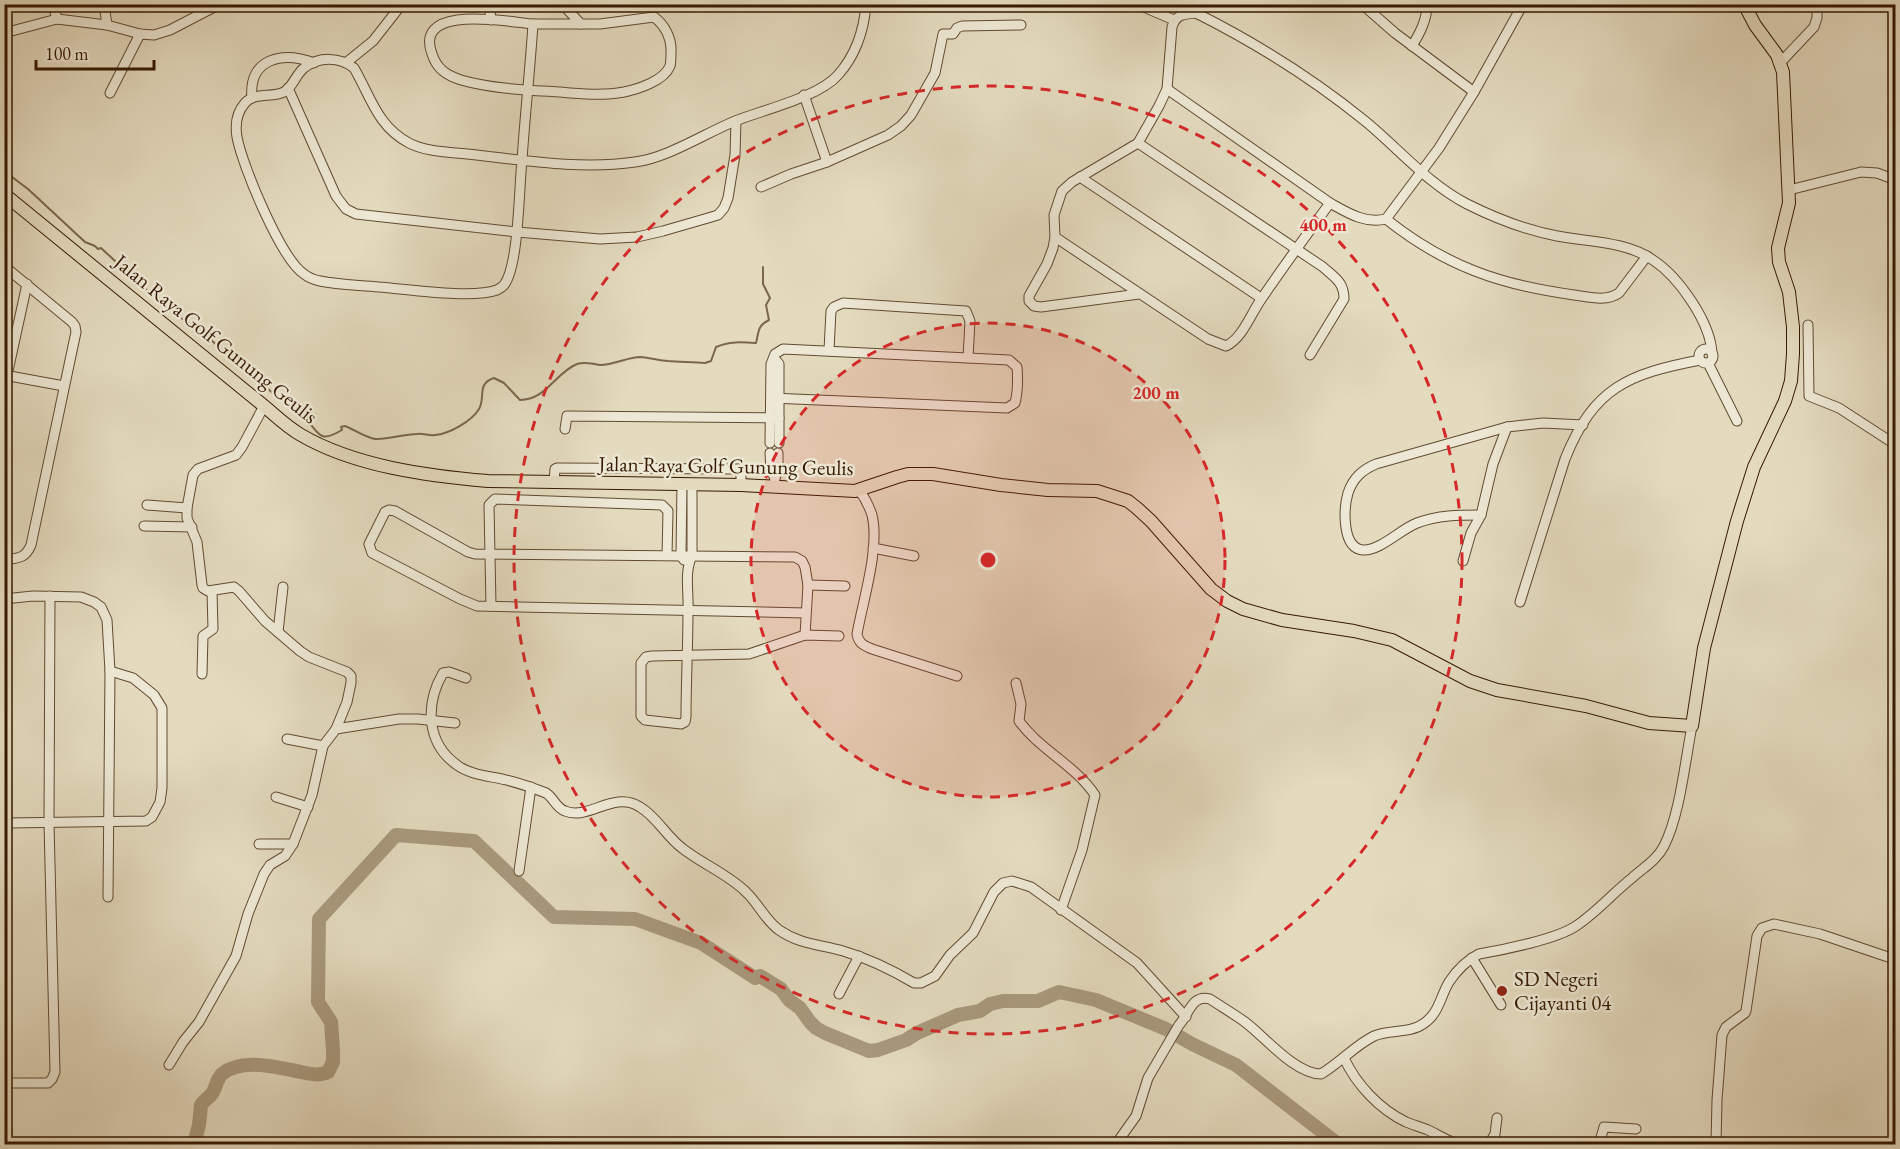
<svg xmlns="http://www.w3.org/2000/svg" width="1900" height="1149" font-family="'EB Garamond',serif">
	<rect width="100%" height="100%" fill="#e4dbbf"/>
	<filter id="stains"><feTurbulence type="fractalNoise" baseFrequency=".00333" numOctaves="4"/><feColorMatrix values="0 0 0 0 .2 0 0 0 0 .09 0 0 0 0 .02 0 0 0 .5 -.17"/></filter>
	<radialGradient id="worn" r=".72"><stop offset=".6" stop-color="#630" stop-opacity="0"/><stop offset="1" stop-color="#630" stop-opacity=".3"/></radialGradient>
	<g fill="none" stroke-linecap="round" stroke-linejoin="round">
		<g stroke="#7b664c" stroke-width="2">
			<path d="M4,171L28,189L85,242L95,246L98,249L101,248L153,296L159,298L161,301L181,318L197,328L289,407C292,409 296,409 299,411C300,412 304,417 305,418C320,433 318,444 342,430L341,427L345,426C355,430 364,437 375,439C388,440 403,434 417,434C423,433 429,436 435,435C449,434 472,421 479,409C486,397 476,384 494,378L504,383L520,400C546,400 555,373 577,364C586,361 591,364 600,365C614,365 628,357 640,357C650,358 659,360 668,361C680,362 693,362 705,363L711,361L716,347C729,341 742,342 756,343C759,332 757,326 769,320L766,305L770,298L763,284V267"/>
			<polyline points="4,1139 6,1137 11,1136 12,1130"/>
		</g>
		<path stroke="#a9997e" stroke-width="14" d="M194,1144L199,1125L201,1105C204,1100 207,1099 211,1095C216,1089 216,1080 222,1074C241,1058 275,1067 296,1071C307,1073 318,1077 328,1072L333,1062V1050L331,1022L318,1002L319,919L396,835L474,841L554,917L635,919L701,943L755,978L760,976L781,989L789,1000L800,1008L810,1022L816,1028L825,1033L869,1051L878,1050L906,1040L917,1033L958,1015L980,1011L990,1004L1003,1001H1038L1059,992L1096,1000L1166,1029L1192,1044L1236,1065L1338,1144"/>
		<defs>
			<g id="minor">
				<polyline points="53,4 57,19"/>
				<polyline points="104,4 107,25"/>
				<polyline points="489,4 491,20"/>
				<path d="M562,4L581,24H533C530,70 525,115 522,160C519,186 519,266 504,285C502,287 499,289 497,290C472,299 407,289 379,287C360,285 339,285 320,281C315,280 309,278 304,274C281,259 242,165 237,137C235,125 237,112 245,103C254,92 272,98 284,92C293,87 296,74 304,68C319,56 340,57 354,68C371,97 377,126 409,143C426,152 449,152 467,154C522,160 580,170 635,162C667,158 704,134 735,121C763,110 819,97 838,75C855,56 864,30 866,4"/>
				<polyline points="1137,4 1174,20"/>
				<polyline points="1362,4 1395,33 1474,92"/>
				<path d="M1196,13C1256,43 1313,79 1365,121C1398,148 1428,184 1467,204C1495,218 1525,230 1557,236C1588,242 1626,241 1653,260C1679,277 1711,323 1712,354"/>
				<path d="M533,24C509,22 413,3 432,54C437,69 446,75 461,80C493,89 527,90 560,92C581,94 603,96 624,92C638,89 664,81 670,66C671,62 671,56 671,52C672,39 665,25 654,17L600,24H581"/>
				<polyline points="4,33 57,19 107,25 140,34 154,35 170,30 220,4"/>
				<path d="M1412,46C1420,33 1427,20 1427,4"/>
				<polyline points="347,62 373,41 402,4"/>
				<polyline points="1781,62 1814,27 1817,18 1817,4"/>
				<polyline points="288,88 336,196 346,209 356,214 517,232 600,239 637,237 663,231 708,218 718,215 724,208 728,198 735,155 736,121"/>
				<path d="M1167,89L1330,203C1348,213 1365,224 1386,219L1439,148L1474,92L1523,4"/>
				<polyline points="110,93 140,34"/>
				<polyline points="804,95 827,162"/>
				<path d="M252,98C248,58 283,51 314,63"/>
				<path d="M1138,143L1323,267C1335,278 1344,282 1344,299L1310,355"/>
				<polyline points="1080,177 1261,298"/>
				<polyline points="761,187 791,174 827,162 888,135 901,126 911,115 935,73 943,34 953,34 957,28 962,26 1021,25"/>
				<polyline points="1789,190 1861,172 1877,173 1896,180"/>
				<path d="M1386,219C1445,266 1500,285 1574,295C1589,297 1606,302 1619,293L1647,256"/>
				<path d="M1055,237L1208,339L1226,346C1243,338 1251,313 1262,298C1284,266 1307,234 1330,203"/>
				<path d="M4,266L72,322L75,326L76,332L31,545C25,559 18,558 4,560"/>
				<path d="M1139,294L1041,307L1034,306L1029,301V296L1047,264L1053,248L1055,237L1054,215L1062,191L1072,182L1138,143L1159,106L1167,89L1172,27C1176,14 1184,14 1196,13L1200,4"/>
				<polyline points="1808,325 1809,396 1839,408 1896,445"/>
				<circle cx="1706" cy="356" r="7"/>
				<polyline points="829,350 831,311 834,307 843,303 966,311 970,321 968,358"/>
				<polyline points="774,358 779,364 779,443"/>
				<polyline points="1708,363 1737,421"/>
				<polyline points="4,375 64,386"/>
				<polyline points="4,389 27,284"/>
				<polyline points="565,429 567,416 779,418"/>
				<path d="M770,443L771,364L775,354L783,349L1009,360L1017,367C1018,379 1018,391 1015,403L1007,408L771,398"/>
				<polyline points="770,453 771,471 775,478"/>
				<polyline points="554,483 555,469 557,468 739,469 741,471 741,485"/>
				<polyline points="682,484 681,556 684,560"/>
				<path d="M692,484V556C684,572 689,593 688,610C688,646 686,682 686,717L685,722L681,724L645,720L641,716V663L646,657L652,656L749,654L805,635L839,636"/>
				<polyline points="774,486 775,478 778,470 778,453"/>
				<path d="M859,490C865,498 869,506 872,515C880,548 863,600 857,634C859,644 863,645 872,649L957,676"/>
				<polyline points="147,505 187,508"/>
				<path d="M1481,515C1459,515 1438,515 1417,523C1401,529 1380,551 1363,550C1341,548 1344,507 1348,493C1353,478 1362,470 1376,464L1507,427L1543,423L1583,425"/>
				<polyline points="144,526 192,527"/>
				<polyline points="873,548 914,556"/>
				<polyline points="1463,561 1471,533 1481,515 1493,464 1507,427"/>
				<polyline points="808,585 845,586"/>
				<polyline points="4,599 33,596 81,597 94,602 101,607 107,620 110,671 108,897"/>
				<path d="M1520,602L1565,459C1594,387 1628,374 1700,360"/>
				<polyline points="491,606 489,505 495,499 662,505 668,511 667,555"/>
				<polyline points="278,632 283,587"/>
				<polyline points="805,635 808,585 805,567 802,561 795,557 475,554 468,552 395,511 389,510 385,512 369,544 372,553 460,599 477,606 806,613"/>
				<polyline points="202,674 203,636 213,629 212,591"/>
				<path d="M466,678L449,672L443,673C425,704 426,743 457,765C470,775 490,776 506,780C519,783 533,788 546,793C554,798 556,808 565,811C589,821 613,790 640,807C657,817 666,836 682,848C702,864 728,874 746,892C758,903 765,920 779,930C801,945 819,944 843,951C867,958 892,970 914,983H921L935,976L950,955L973,933L994,892L1003,883L1012,881L1031,887L1137,963L1186,1017"/>
				<path d="M1016,683L1021,704L1019,721C1040,750 1075,765 1095,795L1082,850L1061,910"/>
				<polyline points="336,729 399,719 418,719 455,723"/>
				<polyline points="287,739 323,746"/>
				<polyline points="276,797 308,807"/>
				<polyline points="4,814 8,823 4,832"/>
				<polyline points="8,823 146,821 152,817 160,802 162,788 162,708 154,695 133,678 110,671"/>
				<polyline points="259,844 293,844"/>
				<polyline points="519,871 531,787"/>
				<polyline points="1472,958 1501,1005"/>
				<polyline points="839,994 859,956"/>
				<path d="M1344,1058C1356,1084 1379,1109 1406,1122C1413,1125 1421,1127 1428,1130C1439,1135 1445,1140 1458,1144"/>
				<polyline points="169,1065 183,1042 199,1022 236,956 248,914 264,874 270,865 285,856 293,844 312,795 323,746 336,729 347,702 351,683 351,676 347,672 309,657 300,651 265,621 239,591 234,587 208,591 203,588 202,585 197,542 187,518 187,508 193,475 198,469 236,455 242,447 264,406"/>
				<polyline points="4,1083 48,1083 52,1079 55,1072 49,822 50,596"/>
				<path d="M1116,1144L1136,1116L1148,1078L1179,1025C1189,1014 1192,994 1210,999C1222,1007 1234,1014 1245,1022C1265,1037 1295,1074 1321,1074C1340,1063 1354,1046 1374,1036C1389,1029 1409,1034 1423,1024C1439,1014 1440,997 1449,982C1457,970 1467,960 1479,954C1503,950 1557,939 1576,926C1597,912 1613,893 1632,878C1643,868 1657,860 1664,846C1680,815 1685,761 1692,726"/>
				<polyline points="1489,1144 1495,1134 1497,1118"/>
				<polyline points="1599,1144 1604,1127 1636,1129"/>
				<polyline points="1716,1144 1717,1100 1722,1035 1726,1027 1745,1013 1746,1011 1757,936 1762,928 1774,924 1820,934 1888,957 1896,957"/>
			</g>
			<path id="major" d="M4,194L264,406C276,416 287,427 301,435C354,466 427,476 488,481L741,485L855,491L897,477L908,474H933L1001,485L1048,490L1097,491L1128,501L1138,509L1151,521L1211,589L1227,601L1243,609L1282,620L1354,631L1392,640L1470,681L1497,690L1586,706L1649,723L1692,726L1704,648L1737,521L1754,467L1785,401L1791,381L1793,354V327L1789,292L1779,262L1778,248L1789,203L1783,72L1777,55L1755,25L1744,4"/>
		</defs>
		<use href="#minor" stroke="#624a30" stroke-width="11"/>
		<use href="#major" stroke="#371901" stroke-width="14"/>
		<use href="#minor" stroke="#ede8d5" stroke-width="9"/>
		<use href="#major" stroke="#e4dbbf" stroke-width="12"/>
	</g>
	<circle cx="988" cy="560" r="237" fill="#d62828" fill-opacity=".12"/>
	<g fill="none" stroke="#d62828" stroke-width="3" stroke-dasharray="10 8">
		<circle cx="988" cy="560" r="237"/>
		<circle cx="988" cy="560" r="474"/>
	</g>
	<circle fill="#8f2418" stroke="#ede8d5" stroke-width="2" cx="1502" cy="991" r="6"/>
	<g text-anchor="middle" stroke-width="5" stroke-linejoin="round" paint-order="stroke">
		<g font-size="21" fill="#371901" stroke="#ede8d5">
			<text transform="translate(216 339) rotate(39)" y="7">Jalan Raya Golf Gunung Geulis</text>
			<text transform="translate(726 466) rotate(1)" y="7">Jalan Raya Golf Gunung Geulis</text>
		</g>
		<g font-size="21" fill="#371901" stroke="#ede8d5" text-anchor="start">
			<text x="1514" y="986">SD Negeri<tspan x="1514" dy="24">Cijayanti 04</tspan></text>
		</g>
	</g>
	<circle cx="988" cy="560" r="9" fill="#d62828" stroke="#ede8d5" stroke-width="3"/>
	<g font-size="18" text-anchor="middle" font-weight="bold" fill="#d62828" stroke="#ede8d5" stroke-width="5" stroke-linejoin="round" paint-order="stroke">
		<text x="1323" y="231">400 m</text>
		<text x="1156" y="399">200 m</text>
	</g>
	<rect width="1900" height="1149" fill="none" stroke="#e4dbbf" stroke-width="24"/>
	<rect x="6" y="6" width="1888" height="1137" fill="none" stroke="#371901" stroke-width="3"/>
	<rect x="12" y="12" width="1876" height="1125" fill="none" stroke="#371901" stroke-width="1.5"/>
	<path d="M36 60v9h118v-9" fill="none" stroke="#371901" stroke-width="3"/>
	<text x="45" y="60" font-size="18" fill="#371901" stroke="#ede8d5" stroke-width="4.5" paint-order="stroke">100 m</text>
	<rect width="100%" height="100%" filter="url(#stains)"/>
	<rect width="100%" height="100%" fill="url(#worn)"/>
</svg>
